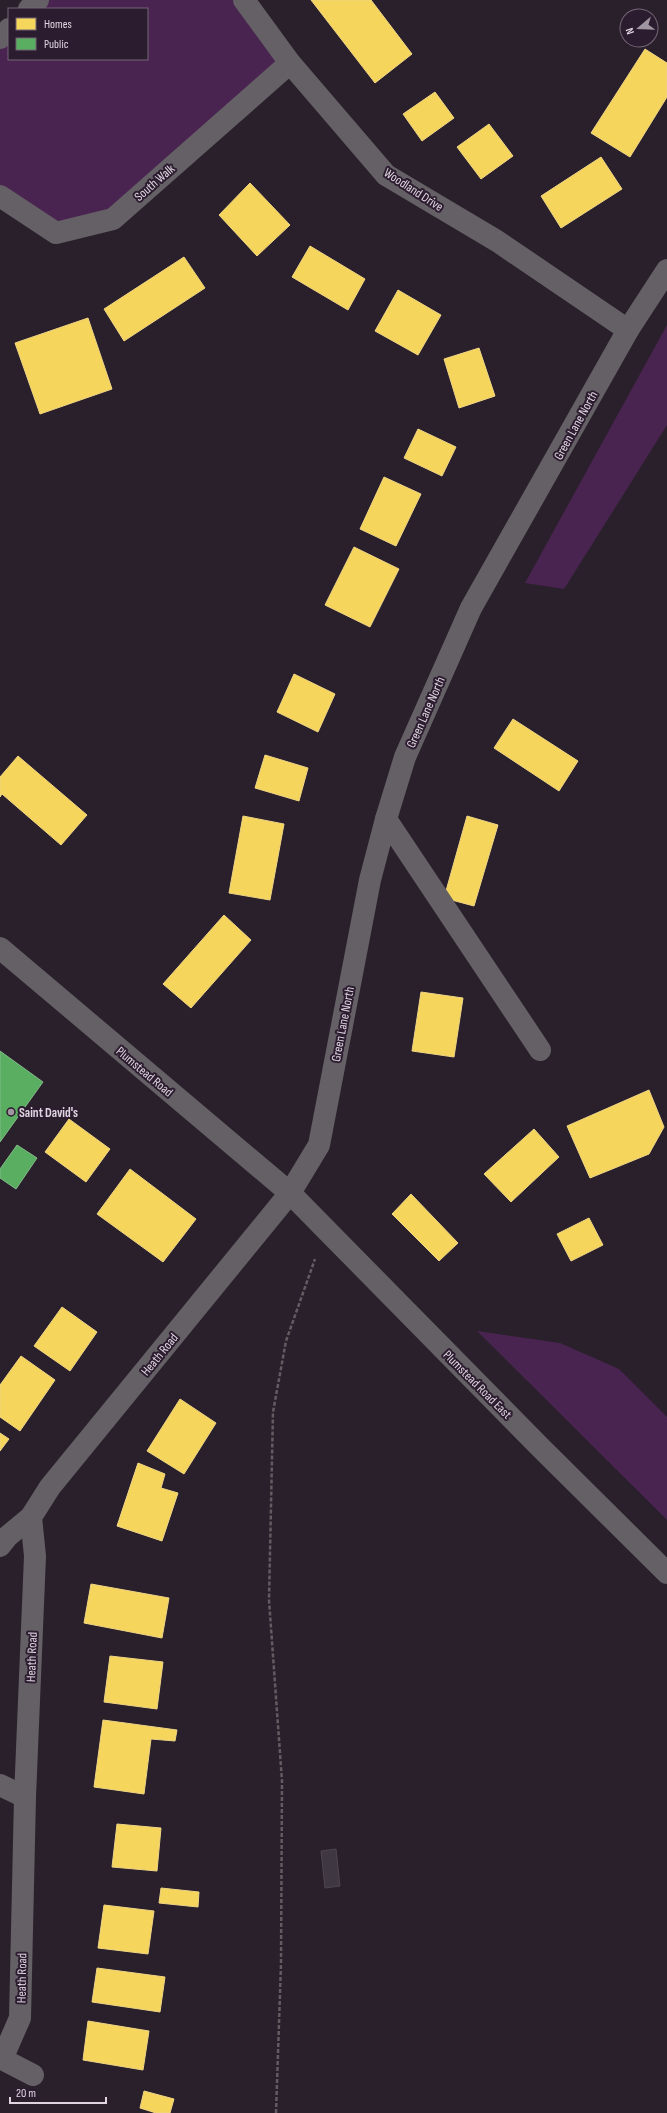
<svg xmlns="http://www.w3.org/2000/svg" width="667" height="2113" font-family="'Sofia Sans Condensed',sans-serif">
	<rect width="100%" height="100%" fill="#29202b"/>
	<g fill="#4a2450">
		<polygon points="38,0 244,0 290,63 113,219 56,233 0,196 0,38 9,29 9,59 147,59 147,9 29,9"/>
		<polygon points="667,325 667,425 564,589 525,583"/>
		<polygon points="477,1331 560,1343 619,1369 667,1417 667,1520"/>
	</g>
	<g fill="#f6d55c" stroke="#efd584">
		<polygon points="311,0 371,0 412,54 375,83"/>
		<polygon points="645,49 667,63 667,97 630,157 591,133"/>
		<polygon points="435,92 454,118 422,141 403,114"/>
		<polygon points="489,124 513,156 481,179 457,147"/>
		<polygon points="601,157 622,189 561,228 541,196"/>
		<polygon points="250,183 290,225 257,256 219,215"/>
		<polygon points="310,246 365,279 348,310 292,277"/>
		<polygon points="184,257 205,288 124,341 104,309"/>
		<polygon points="398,290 441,315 418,355 375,331"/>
		<polygon points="88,318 112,389 40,414 15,343"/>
		<polygon points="479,348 495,396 459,408 444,359"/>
		<polygon points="418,429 456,447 442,476 404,458"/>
		<polygon points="384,477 421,494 396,546 360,529"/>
		<polygon points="354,547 399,569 370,627 325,605"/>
		<polygon points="294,674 335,694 318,732 277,712"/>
		<polygon points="513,719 578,761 559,791 494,748"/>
		<polygon points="265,755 308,768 299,801 255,788"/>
		<polygon points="18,756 87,815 61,845 2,794 0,797 0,777"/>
		<polygon points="243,816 284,824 270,900 229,893"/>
		<polygon points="467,816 498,825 474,906 444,898"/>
		<polygon points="224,915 251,940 191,1008 163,984"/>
		<polygon points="421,992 463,998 454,1057 412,1051"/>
		<polygon points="649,1090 664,1127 649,1154 590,1178 567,1126"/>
		<polygon points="69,1119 110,1149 86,1182 45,1152"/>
		<polygon points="534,1129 559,1157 511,1202 484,1174"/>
		<polygon points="130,1169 196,1219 163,1262 97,1214"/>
		<polygon points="411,1194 458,1243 439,1261 392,1214"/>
		<polygon points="589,1218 603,1245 571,1261 557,1234"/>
		<polygon points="62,1307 97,1332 70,1371 34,1346"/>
		<polygon points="21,1356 55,1380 20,1431 0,1417 0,1385"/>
		<polygon points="180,1399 216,1423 184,1474 147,1451"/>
		<polygon points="0,1433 9,1439 0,1451"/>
		<polygon points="138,1463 165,1474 161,1488 178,1493 162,1541 117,1526"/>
		<polygon points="91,1584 169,1598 162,1638 84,1623"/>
		<polygon points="110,1656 163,1662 157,1709 104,1702"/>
		<polygon points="103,1720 177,1730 175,1741 151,1739 144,1794 94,1787"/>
		<polygon points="117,1824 161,1828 157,1871 112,1867"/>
		<polygon points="161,1888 199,1892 198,1907 159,1903"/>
		<polygon points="104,1905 154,1911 148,1954 98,1948"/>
		<polygon points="97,1968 165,1977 160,2012 92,2002"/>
		<polygon points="88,2021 149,2031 143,2070 83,2060"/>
		<polygon points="144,2091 174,2099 170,2113 156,2113 140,2108"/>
	</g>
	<g fill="#5aae61" stroke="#82ba87">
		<polygon points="0,1051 43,1082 0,1142"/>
		<polygon points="17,1145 37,1158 16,1189 0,1178 0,1169"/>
	</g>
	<polygon fill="#3f3741" stroke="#4e464f" points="336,1849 340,1886 325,1888 321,1851"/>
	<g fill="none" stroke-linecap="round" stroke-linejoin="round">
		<polyline stroke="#625c62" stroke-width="2.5" stroke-dasharray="4 2" stroke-linecap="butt" points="276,2113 281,1964 282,1781 269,1600 273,1412 286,1341 315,1259"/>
		<g stroke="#646065" stroke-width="22">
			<polyline points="244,0 290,63 386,175 497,241 628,330"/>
			<polyline points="29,9 38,0"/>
			<polyline points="0,38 9,29"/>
			<polyline points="0,196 56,233 113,219 290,63"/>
			<polyline points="386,819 540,1050"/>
			<polyline points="0,948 290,1193 540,1447 667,1573"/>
			<polyline points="0,1546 8,1536 31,1517"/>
			<polyline points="0,1785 25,1797"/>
			<polyline points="33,2075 2,2059 20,2018 25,1797 35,1556 31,1517 50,1487 290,1193 319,1145 370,880 386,819 405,757 471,608 628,330 667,270"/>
		</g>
	</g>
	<circle fill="#a096a1" stroke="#2c1c2f" stroke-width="1.5" cx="11" cy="1112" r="4"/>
	<g text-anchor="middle" stroke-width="4" stroke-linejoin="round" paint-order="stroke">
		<g font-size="13" fill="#e0d5e1" stroke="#2c1c2f">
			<text transform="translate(154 182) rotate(-41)" y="5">South Walk</text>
			<text transform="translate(414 189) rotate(33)" y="5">Woodland Drive</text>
			<text transform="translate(575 425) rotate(-61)" y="5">Green Lane North</text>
			<text transform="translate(425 712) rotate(-66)" y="5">Green Lane North</text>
			<text transform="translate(342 1024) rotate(-79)" y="5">Green Lane North</text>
			<text transform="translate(145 1071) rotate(40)" y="5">Plumstead Road</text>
			<text transform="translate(159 1354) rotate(-51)" y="5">Heath Road</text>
			<text transform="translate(478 1384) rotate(45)" y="5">Plumstead Road East</text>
			<text transform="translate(31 1657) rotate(-88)" y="5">Heath Road</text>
			<text transform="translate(21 1978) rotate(-89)" y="5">Heath Road</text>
		</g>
		<g font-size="13" font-weight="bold" fill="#e0d5e1" stroke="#2c1c2f" text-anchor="start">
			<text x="19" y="1117">Saint David's</text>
		</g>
	</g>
	<rect x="8" y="8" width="140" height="52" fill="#2c1c2f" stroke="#746676"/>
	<rect x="16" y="18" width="20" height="12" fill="#f6d55c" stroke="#746676"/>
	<text x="44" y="28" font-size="12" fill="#e0d5e1">Homes</text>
	<rect x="16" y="38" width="20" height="12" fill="#5aae61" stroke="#746676"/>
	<text x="44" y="48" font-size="12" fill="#e0d5e1">Public</text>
	<g transform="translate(639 28) rotate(251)"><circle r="19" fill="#2c1c2f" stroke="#746676"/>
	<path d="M0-3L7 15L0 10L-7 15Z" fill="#a096a1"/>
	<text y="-6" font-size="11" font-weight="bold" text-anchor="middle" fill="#e0d5e1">N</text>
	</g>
	<path d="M10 2097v6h96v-6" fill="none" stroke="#e0d5e1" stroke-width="2"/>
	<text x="16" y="2097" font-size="12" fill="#e0d5e1" stroke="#2c1c2f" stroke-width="3" paint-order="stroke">20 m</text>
</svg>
